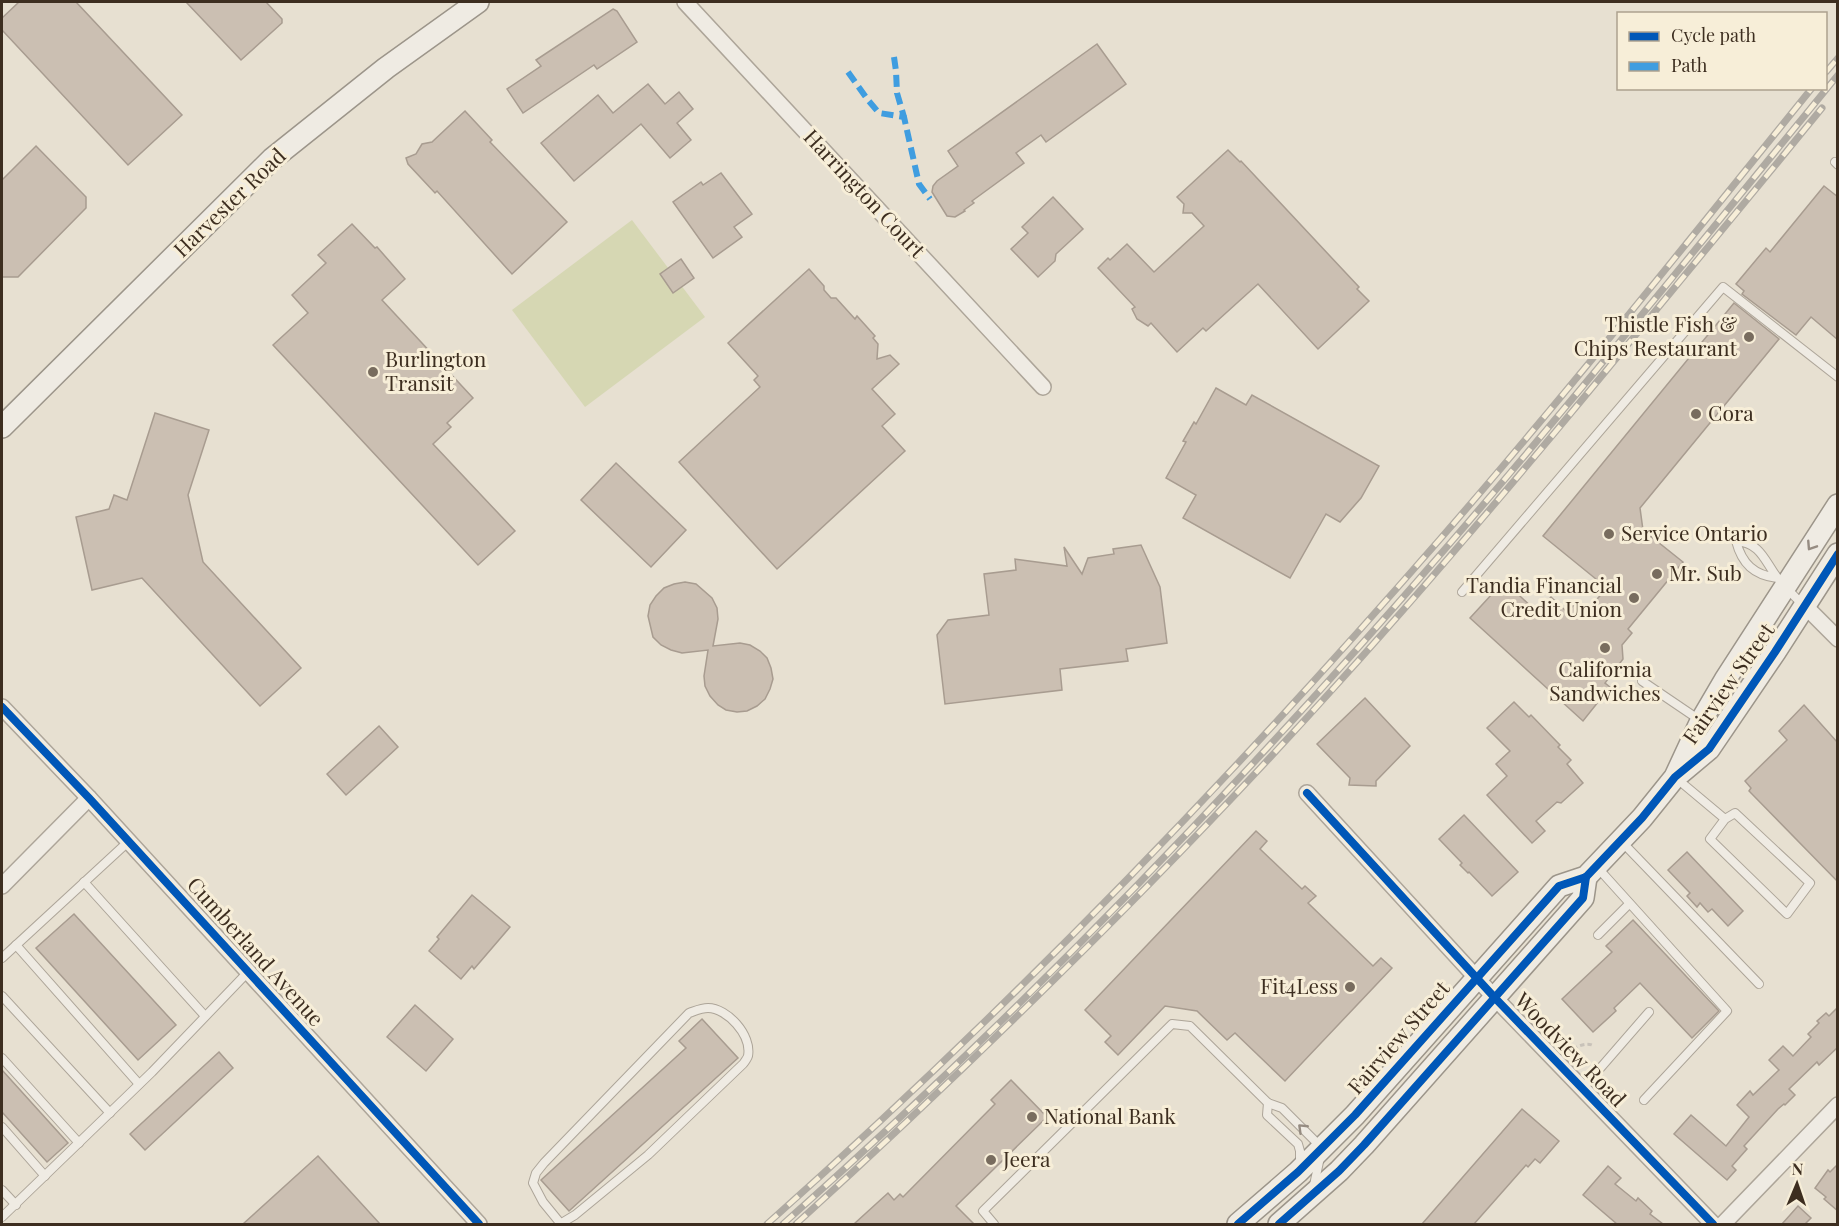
<svg xmlns="http://www.w3.org/2000/svg" width="1839" height="1226" font-family="'Playfair Display',serif">
	<rect width="100%" height="100%" fill="#e7e0d1"/>
	<polygon fill="#d6d7b3" points="632,220 705,317 585,407 512,310"/>
	<g fill="#cbbfb2" stroke="#a89c90" stroke-width="1.5">
		<polygon points="19,2 76,2 182,115 128,165 2,30 2,18"/>
		<polygon points="186,2 266,2 282,19 282,23 241,60"/>
		<polygon points="613,9 617,11 637,42 597,69 594,65 523,113 507,89 541,66 536,60"/>
		<polygon points="1097,44 1126,84 1046,142 1041,135 1016,153 1024,163 972,201 974,203 964,210 965,211 955,217 947,216 932,192 933,186 937,181 958,166 948,151"/>
		<polygon points="648,84 665,104 679,92 693,109 677,123 691,140 670,158 641,124 574,181 541,143 598,95 613,113"/>
		<polygon points="465,111 492,140 490,142 567,222 512,274 437,191 435,193 408,164 406,158 416,154 422,144 432,142"/>
		<polygon points="36,146 86,197 86,208 18,277 2,277 2,180"/>
		<polygon points="1228,150 1240,162 1241,161 1359,287 1357,289 1369,301 1318,349 1258,284 1206,331 1203,328 1177,352 1151,323 1148,326 1137,319 1132,309 1135,307 1098,268 1108,258 1110,260 1127,244 1154,272 1204,226 1192,213 1183,213 1184,204 1177,197"/>
		<polygon points="721,173 752,214 734,227 742,237 713,258 673,202 701,182 703,185"/>
		<polygon points="1824,186 1838,197 1838,340 1811,317 1796,335 1742,294 1744,291 1736,284 1766,248 1770,252"/>
		<polygon points="1053,197 1083,229 1056,254 1055,261 1038,277 1011,249 1028,233 1022,227"/>
		<polygon points="352,224 375,248 377,247 405,279 382,300 473,398 447,423 451,427 433,444 515,531 478,565 273,345 308,313 292,295 326,263 318,255"/>
		<polygon points="681,259 694,278 673,293 660,274"/>
		<polygon points="809,269 824,286 824,290 831,298 836,298 855,319 857,316 875,336 873,338 878,344 877,359 890,355 899,364 872,389 895,414 882,426 905,451 777,569 679,462 760,387 754,380 758,376 728,343"/>
		<polygon points="1734,303 1779,339 1640,508 1643,530 1683,562 1628,629 1632,633 1622,645 1623,659 1605,683 1610,687 1583,721 1470,618 1504,581 1537,612 1551,597 1567,612 1578,601 1588,609 1607,588 1543,536"/>
		<polygon points="1216,388 1246,405 1252,395 1379,466 1361,498 1340,522 1326,514 1290,578 1183,518 1196,495 1166,478 1186,442 1183,441 1194,422 1196,424"/>
		<polygon points="155,413 209,430 188,495 203,562 301,668 260,706 142,578 92,590 76,517 109,509 114,495 127,500"/>
		<polygon points="616,463 686,530 651,567 581,500"/>
		<polygon points="1141,545 1160,587 1167,643 1126,649 1128,661 1060,669 1062,690 945,704 937,635 948,620 989,615 984,574 1016,570 1015,559 1067,566 1064,547 1082,574 1088,558 1114,554 1113,549"/>
		<polygon points="685,582 696,584 712,598 717,608 718,619 713,646 740,643 750,645 760,651 767,658 771,668 773,679 770,689 765,699 757,706 747,711 737,712 726,710 718,705 710,696 705,686 704,676 708,650 682,653 671,650 661,645 653,637 648,616 650,605 656,596 664,588 674,584"/>
		<polygon points="1365,698 1410,746 1376,781 1376,786 1349,785 1350,778 1317,744"/>
		<polygon points="1514,702 1529,717 1531,715 1560,745 1558,747 1571,760 1567,764 1583,783 1561,803 1557,802 1536,821 1545,831 1532,843 1487,795 1507,776 1496,764 1510,751 1487,728"/>
		<polygon points="1804,705 1838,743 1838,882 1749,791 1751,788 1745,781 1787,740 1779,731"/>
		<polygon points="379,726 398,747 346,795 327,774"/>
		<polygon points="1464,815 1518,872 1492,896 1469,872 1468,873 1460,865 1462,863 1439,839"/>
		<polygon points="1256,831 1267,841 1260,849 1302,889 1305,886 1316,896 1308,903 1373,966 1381,958 1392,968 1285,1081 1235,1033 1227,1040 1197,1011 1165,1006 1118,1055 1105,1042 1111,1036 1085,1010"/>
		<polygon points="1687,852 1743,911 1728,926 1712,909 1708,912 1700,903 1697,907 1687,896 1690,893 1668,870"/>
		<polygon points="472,895 510,927 474,969 472,966 461,979 429,951 439,939 437,937"/>
		<polygon points="74,914 176,1025 138,1060 36,948"/>
		<polygon points="1633,920 1719,1011 1692,1038 1640,983 1614,1008 1616,1011 1593,1032 1562,999 1612,952 1606,946"/>
		<polygon points="415,1005 453,1039 426,1071 387,1037"/>
		<polygon points="1838,1007 1838,1047 1819,1065 1817,1062 1789,1089 1795,1095 1785,1105 1784,1104 1778,1109 1744,1146 1747,1149 1732,1166 1736,1170 1727,1180 1674,1134 1691,1115 1726,1146 1749,1117 1737,1105 1750,1091 1753,1095 1779,1070 1769,1060 1783,1046 1793,1056 1811,1037 1808,1034 1819,1023 1817,1021 1826,1013 1829,1016"/>
		<polygon points="702,1019 738,1058 569,1211 541,1180 686,1048 679,1041"/>
		<polygon points="219,1052 233,1068 145,1150 130,1134"/>
		<polygon points="2,1070 68,1143 47,1162 2,1112"/>
		<polygon points="1011,1080 1047,1117 956,1206 974,1224 854,1224 888,1193 894,1200 900,1194 903,1197 995,1104 991,1100"/>
		<polygon points="1522,1109 1559,1141 1540,1163 1535,1159 1528,1167 1526,1165 1474,1224 1422,1224"/>
		<polygon points="318,1156 380,1224 243,1224"/>
		<polygon points="1838,1164 1838,1211 1824,1199 1826,1197 1815,1188 1828,1170 1830,1172"/>
		<polygon points="1608,1166 1621,1178 1615,1184 1636,1201 1638,1198 1652,1211 1650,1214 1663,1224 1617,1224 1583,1195"/>
		<polygon points="1798,1206 1811,1218 1805,1224 1782,1224"/>
	</g>
	<g fill="none" stroke-linecap="round" stroke-linejoin="round">
		<defs>
			<g id="service">
				<polyline points="1835,162 1838,165"/>
				<path d="M1777,578C1754,575 1742,564 1736,541C1763,543 1765,564 1780,581C1787,589 1795,597 1803,605"/>
				<polyline points="1462,592 1723,287 1838,377"/>
				<polyline points="1642,681 1701,721"/>
				<polyline points="1676,778 1725,819 1710,839 1787,914 1810,883 1735,813 1725,819"/>
				<polyline points="1622,842 1759,984"/>
				<polyline points="1597,867 1727,1011 1644,1100"/>
				<polyline points="84,882 205,1016"/>
				<polyline points="1598,935 1629,904"/>
				<polyline points="16,945 139,1084"/>
				<polyline points="2,958 129,841"/>
				<polyline points="2,996 110,1113"/>
				<polyline points="2,1058 79,1143"/>
				<polyline points="1583,1088 1649,1012"/>
				<polyline points="1268,1103 1267,1115 1298,1144 1300,1151 1300,1163"/>
				<polyline points="2,1127 45,1176"/>
				<polyline points="2,1190 16,1205"/>
				<polyline points="2,1217 152,1072 248,972"/>
				<path d="M560,1224L575,1215L648,1155L743,1064C744,1063 748,1057 748,1056C752,1035 727,1008 708,1008C701,1008 695,1011 689,1013L544,1163L536,1173L533,1183L543,1202L561,1224"/>
				<polyline points="994,1224 983,1211 1172,1024 1190,1026 1268,1103 1282,1108 1322,1148 1314,1185"/>
			</g>
			<g id="minor">
				<polyline points="685,2 1043,387"/>
				<polyline points="1805,606 1838,639"/>
				<polyline points="2,707 89,798 479,1224"/>
				<polyline points="1307,793 1495,998 1713,1224"/>
				<polyline points="2,886 89,798"/>
				<polyline points="1723,1224 1838,1105"/>
			</g>
			<g id="secondary">
				<polyline points="2,427 272,159 386,68 478,2"/>
				<polyline points="1678,775 1709,749 1775,652 1838,554"/>
				<polyline points="1238,1224 1298,1172 1355,1115 1559,886 1586,877 1642,818 1675,777 1701,721 1725,680 1838,505"/>
				<polyline points="1279,1224 1339,1171 1364,1145 1583,898 1586,877"/>
			</g>
		</defs>
		<use href="#service" stroke="#ada599" stroke-width="10"/>
		<use href="#minor" stroke="#ada599" stroke-width="18"/>
		<use href="#secondary" stroke="#9c958a" stroke-width="24"/>
		<path stroke="#c8c2b9" stroke-width="3" stroke-dasharray="4.5 3" stroke-linecap="butt" d="M1567,1053C1574,1048 1584,1042 1592,1045"/>
		<use href="#service" stroke="#efebe3" stroke-width="8"/>
		<use href="#minor" stroke="#efebe3" stroke-width="15"/>
		<use href="#secondary" stroke="#efebe3" stroke-width="21"/>
		<defs>
			<g id="rail">
				<polyline points="1826,72 1838,58"/>
				<path d="M767,1224C1007,1011 1231,779 1441,538C1569,391 1690,239 1812,88"/>
				<path d="M783,1224C1021,1013 1244,782 1452,541C1584,388 1710,231 1838,75"/>
				<path d="M796,1224C986,1051 1169,871 1341,680C1443,567 1541,450 1638,332C1699,258 1761,183 1822,108"/>
			</g>
		</defs>
		<use href="#rail" stroke="#afaaa2" stroke-width="7"/>
		<use href="#rail" stroke="#f7eed8" stroke-width="4.5" stroke-dasharray="14" stroke-linecap="butt"/>
		<g stroke="#3f9de0" stroke-width="6" stroke-dasharray="12 6" stroke-linecap="butt">
			<polyline points="894,57 896,71 897,93 904,117"/>
			<polyline points="848,72 868,100 879,113 904,117 919,184 930,199"/>
		</g>
		<defs>
			<g id="cycleway">
				<polyline points="2,707 89,798 479,1224"/>
				<polyline points="1307,793 1495,998 1713,1224"/>
				<polyline points="1238,1224 1298,1172 1355,1115 1559,886 1586,877 1642,818 1675,777 1709,749 1775,652 1838,554"/>
				<polyline points="1279,1224 1339,1171 1364,1145 1583,898 1586,877"/>
			</g>
		</defs>
		<use href="#cycleway" stroke="#f7eed8" stroke-width="11"/>
		<use href="#cycleway" stroke="#0057b8" stroke-width="8"/>
	</g>
	<defs><path id="oneway-chevron" d="M-2-3.5L2.5 0L-2 3.5" fill="none" stroke-width="1.6" stroke-linecap="round" stroke-linejoin="round" transform="scale(1.5)"/></defs>
	<g stroke="#968c82">
		<use href="#oneway-chevron" transform="translate(1811 546) rotate(123)"/>
		<use href="#oneway-chevron" transform="translate(1302 1128) rotate(-136)"/>
	</g>
	<g fill="#786c5e" stroke="#f7eed8" stroke-width="2">
		<circle cx="1749" cy="337" r="6"/>
		<circle cx="373" cy="372" r="6"/>
		<circle cx="1696" cy="414" r="6"/>
		<circle cx="1609" cy="534" r="6"/>
		<circle cx="1657" cy="574" r="6"/>
		<circle cx="1634" cy="598" r="6"/>
		<circle cx="1605" cy="648" r="6"/>
		<circle cx="1350" cy="987" r="6"/>
		<circle cx="1032" cy="1117" r="6"/>
		<circle cx="991" cy="1160" r="6"/>
	</g>
	<g text-anchor="middle" stroke-width="6" stroke-linejoin="round" paint-order="stroke">
		<g font-size="21" fill="#3d2e20" stroke="#f7eed8">
			<text transform="translate(864 194) rotate(47)" y="7">Harrington Court</text>
			<text transform="translate(230 203) rotate(-44)" y="7">Harvester Road</text>
			<text transform="translate(1729 684) rotate(-55)" y="7">Fairview Street</text>
			<text transform="translate(255 952) rotate(48)" y="7">Cumberland Avenue</text>
			<text transform="translate(1399 1038) rotate(-49)" y="7">Fairview Street</text>
			<text transform="translate(1570 1050) rotate(46)" y="7">Woodview Road</text>
		</g>
		<g font-size="21" fill="#3d2e20" stroke="#f7eed8" text-anchor="start">
			<text x="1737" y="332" text-anchor="end">Thistle Fish &amp;<tspan x="1737" dy="24">Chips Restaurant</tspan></text>
			<text x="385" y="367">Burlington<tspan x="385" dy="24">Transit</tspan></text>
			<text x="1708" y="421">Cora</text>
			<text x="1621" y="541">Service Ontario</text>
			<text x="1669" y="581">Mr. Sub</text>
			<text x="1622" y="593" text-anchor="end">Tandia Financial<tspan x="1622" dy="24">Credit Union</tspan></text>
			<text x="1605" y="677" text-anchor="middle">California<tspan x="1605" dy="24">Sandwiches</tspan></text>
			<text x="1338" y="994" text-anchor="end">Fit4Less</text>
			<text x="1044" y="1124">National Bank</text>
			<text x="1003" y="1167">Jeera</text>
		</g>
	</g>
	<rect width="1839" height="1226" fill="none" stroke="#3d2e20" stroke-width="6"/>
	<rect x="1617" y="12" width="210" height="78" fill="#f7eed8" stroke="#ada18e" stroke-width="1.5"/>
	<rect x="1629" y="32" width="30" height="9" fill="#0057b8" stroke="#ada18e" stroke-width="1.5"/>
	<text x="1671" y="42" font-size="18" fill="#3d2e20">Cycle path</text>
	<rect x="1629" y="62" width="30" height="9" fill="#3f9de0" stroke="#ada18e" stroke-width="1.5"/>
	<text x="1671" y="72" font-size="18" fill="#3d2e20">Path</text>
	<g transform="translate(1797 1184) rotate(2)" stroke="#f7eed8" stroke-width="4.5" paint-order="stroke">
	<path d="M0-4.5L10 22L0 15L-10 22Z" fill="#3d2e20"/>
	<text y="-9" font-size="16" font-weight="bold" text-anchor="middle" fill="#3d2e20">N</text>
	</g>
</svg>
